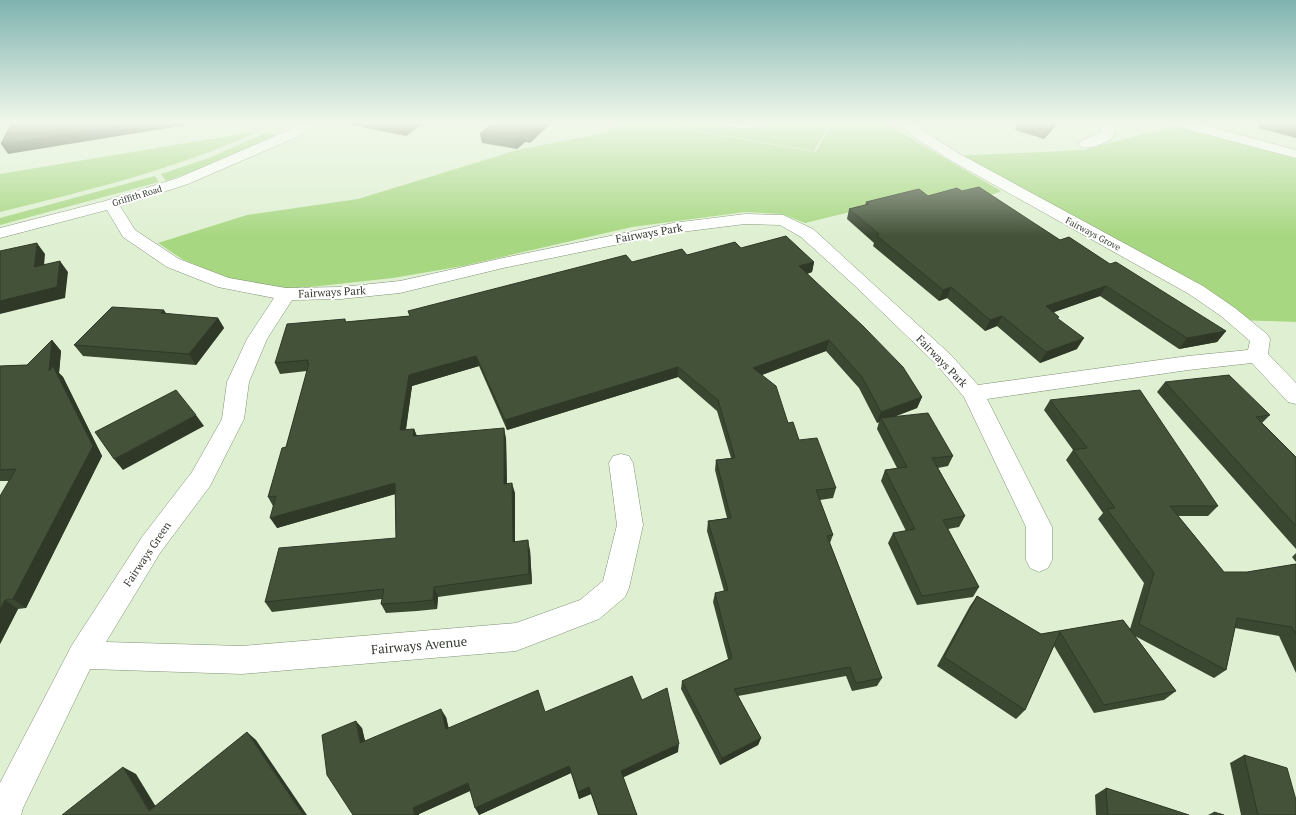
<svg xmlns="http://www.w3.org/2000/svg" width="1296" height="815" font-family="'PT Serif',serif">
	<rect width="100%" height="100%" fill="#dff0d2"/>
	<g fill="#a7d781">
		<polygon points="628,122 642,122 816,152 832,122 887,122 886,124 1001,191 994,194 903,199 805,223 782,214 745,212 632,227 463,266 393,278 292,289 229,280 182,259 158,243 247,215 358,199 517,150 605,133"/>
		<polygon points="648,122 830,122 814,151"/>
		<polygon points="1175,126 1296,158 1296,322 1238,320 955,156 1083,150"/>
		<path d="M253,132V134C172,170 86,191 0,212V174Z"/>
		<polygon points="267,132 276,135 219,162 166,181 161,174 209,158"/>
		<polygon points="155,176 159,182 0,225 0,218"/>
	</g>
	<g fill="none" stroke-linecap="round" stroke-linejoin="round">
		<defs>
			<g id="minor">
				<polygon points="302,122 319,122 299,136 188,184 120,206 135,230 179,259 229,278 286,288 341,287 400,281 503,258 673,223 745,214 783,215 813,229 951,355 978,385 1188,356 1248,350 1250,341 1221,316 1189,294 950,160 912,136 902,124 903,122 915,122 922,130 960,154 1203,286 1235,308 1267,334 1270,339 1268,354 1296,383 1296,404 1288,402 1252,363 1188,370 987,399 1052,527 1052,560 1048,568 1039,572 1030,568 1026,560 1026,527 964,397 937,365 853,284 801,237 780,225 745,224 673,233 503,268 400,293 341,299 292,300 267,339 249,382 244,419 210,486 160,553 106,642 242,646 516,623 580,600 603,581 617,525 609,463 613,456 621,454 629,456 633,463 643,525 629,588 625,597 599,619 516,651 242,674 90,669 23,808 21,815 0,815 0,783 72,645 142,537 192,472 222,419 227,382 247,339 274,298 218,287 167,267 123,237 107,210 0,238 0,228 105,201 178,178 289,130"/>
				<path d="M715,122H775C768,131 728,128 717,125Z"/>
				<path d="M1097,122H1112L1116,127C1115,130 1114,136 1111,139C1105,144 1089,149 1081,147L1079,144L1081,141L1100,133L1102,128Z"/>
				<polygon points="1169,122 1193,122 1296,150 1296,158 1171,125"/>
			</g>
		</defs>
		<use href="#minor" stroke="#819176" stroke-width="1"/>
		<use href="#minor" fill="#fff" fill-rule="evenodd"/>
	</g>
	<g fill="#3a4731">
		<polygon points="350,122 424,122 406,136 351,125"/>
		<polygon points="494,122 552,122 530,143 525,142 517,149 482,143 480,134"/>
		<polygon points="1018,122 1059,122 1044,139 1015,130"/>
		<polygon points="1260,122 1296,122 1296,138 1259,128"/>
		<polygon points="962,191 1060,240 1110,264 1226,331 1217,342 1179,349 1100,296 1054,312 1058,319 1077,349 1040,363 997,326 985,331 947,298 939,301 873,246 874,243 847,219 849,209 865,205 866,202 928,196"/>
		<polygon points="741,248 814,262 812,272 807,274 922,397 917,408 894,417 953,456 948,466 938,468 965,516 959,527 948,529 979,587 973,597 917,605 888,543 893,533 906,531 881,481 885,470 897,468 877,429 879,422 877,423 859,388 826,351 761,375 788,423 799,440 836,488 833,498 820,500 833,535 830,543 882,678 877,686 852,691 846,676 738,696 761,738 758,745 720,765 681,689 682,681 728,659 713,602 715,593 724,591 707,531 708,521 727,518 715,470 716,460 731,458 717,411 678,377 507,430 479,366 412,386 406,430 414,429 417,436 506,438 507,484 515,493 515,542 530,550 532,584 438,597 437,609 417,611 386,613 381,604 382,599 272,612 265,602 396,538 395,494 277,528 273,506 268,497 286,447 307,371 280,374 275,363 345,319 346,322 409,316 632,262"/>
		<polygon points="166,314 218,318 224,328 196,365 83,356 74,345"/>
		<polygon points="52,340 61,351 59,373 63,377 102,456 26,608 18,609 0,644 9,481 0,481 0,366 27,365"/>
		<polygon points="1165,382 1270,415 1262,423 1296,457 1296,549 1157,392"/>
		<polygon points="1050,400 1218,506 1208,516 1178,516 1224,572 1247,572 1296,564 1296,673 1279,636 1235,628 1226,670 1214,678 1135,636 1176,691 1164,700 1094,713 1054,646 1025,710 1016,719 937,666 970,606 977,596 1041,634 1123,620 1130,629 1144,583 1098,519 1103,513 1066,460 1073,450 1044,410"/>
		<polygon points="1296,553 1296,562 1292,557"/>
		<polygon points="642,700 678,752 623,777 637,815 598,815 591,794 579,799 571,773 479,815 470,791 419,814 419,815 353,815 362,728 365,741 446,717 448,728 545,712"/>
		<polygon points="1244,755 1296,815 1241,815 1230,763"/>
		<polygon points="1106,788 1189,815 1096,815 1095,795"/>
		<polygon points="1214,812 1224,815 1208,815"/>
	</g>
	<g fill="#303928">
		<polygon points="142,122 205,122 8,154 1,144"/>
		<polygon points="409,122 424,122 406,136 403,127"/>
		<polygon points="541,122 552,122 530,143 529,134"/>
		<polygon points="1054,122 1059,122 1044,139 1048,129"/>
		<polygon points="524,133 525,142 517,149 515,140"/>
		<polygon points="37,243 45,254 43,278 34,267"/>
		<polygon points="60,261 68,272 65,298 0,314 0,301"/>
		<polygon points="814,262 812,272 797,277 799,266"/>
		<polygon points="1106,286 1100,296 1040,317 1046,306"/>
		<polygon points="951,287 947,298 939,301 943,290"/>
		<polygon points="164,310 171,321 161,313"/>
		<polygon points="1002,316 997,326 985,331 990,320"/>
		<polygon points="218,318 224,328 196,365 189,354"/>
		<polygon points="1226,331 1217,342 1179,349 1187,338"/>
		<polygon points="1084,338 1077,349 1040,363 1046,352"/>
		<polygon points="52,340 61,351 59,373 63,377 102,456 26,608 13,599 49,371"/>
		<polygon points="829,340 826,351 751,379 753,368"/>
		<polygon points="476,356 479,366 412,386 404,441 400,430 409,375"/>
		<polygon points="678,367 678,377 507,430 505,420"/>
		<polygon points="922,397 917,408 882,421 881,418 879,422 877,423 881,412"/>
		<polygon points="196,415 204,426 123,470 114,459"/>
		<polygon points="504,428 506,438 507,494 504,484"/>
		<polygon points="414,429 418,439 413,436"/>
		<polygon points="395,483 399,493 277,528 270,518"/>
		<polygon points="512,483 515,493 515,552 513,542"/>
		<polygon points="528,540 530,550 532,584 529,574"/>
		<polygon points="434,587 438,597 437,609 433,600"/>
		<polygon points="5,600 18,609 0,644 0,609"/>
		<polygon points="441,709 446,717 451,737 446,729"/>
		<polygon points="356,721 362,728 367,750 360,743"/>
		<polygon points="247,732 256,740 307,815 303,815"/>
		<polygon points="761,738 758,745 720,765 722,758"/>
		<polygon points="679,744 678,752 622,778 621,771"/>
		<polygon points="569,766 571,773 479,815 475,808"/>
		<polygon points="123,767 136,774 161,815 149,811"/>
		<polygon points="468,783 472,790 419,814 419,815 415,815 413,808"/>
		<polygon points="589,787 591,794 579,799 578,792"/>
	</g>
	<g fill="#445239" stroke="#303928">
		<polygon points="12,122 142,122 1,144"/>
		<polygon points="380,122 409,122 403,127"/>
		<polygon points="494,122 541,122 529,134 524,133 515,140 480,134"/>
		<polygon points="1026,122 1054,122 1048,129"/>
		<polygon points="1279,122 1296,122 1296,126"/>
		<polygon points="979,187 1060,240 1069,237 1110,264 1116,262 1226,331 1187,338 1106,286 1046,306 1059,317 1057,318 1084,338 1046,352 1002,316 990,320 951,287 943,290 876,235 879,234 849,209 869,204 866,202 919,189 928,196 957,188 962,191"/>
		<polygon points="786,236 814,262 799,266 863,326 903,367 922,397 881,412 862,377 829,340 753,368 776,386 788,423 793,422 799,440 817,438 836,488 816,490 833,535 827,536 882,678 856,683 850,667 734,689 761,738 722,758 682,681 732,658 715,593 728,590 708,521 731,518 716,460 735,458 718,400 678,367 505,420 476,356 409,375 400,430 414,429 413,436 504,428 504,484 512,483 513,542 528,540 529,574 434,587 433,600 413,602 381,604 384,589 265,602 279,548 396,538 395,483 270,518 276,496 268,497 282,448 286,447 309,363 307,363 308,360 275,363 287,324 345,319 345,322 410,316 408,311 626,255 632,262 682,249 687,255 735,242 741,248"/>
		<polygon points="37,243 34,267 60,261 57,287 0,301 0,251"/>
		<polygon points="112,307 164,310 161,313 218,318 189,354 74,345"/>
		<polygon points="52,340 49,371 53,366 93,446 13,599 5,600 0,609 0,496 16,469 0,470 0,366 27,365"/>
		<polygon points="1229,375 1270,415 1256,417 1296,457 1296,526 1165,382"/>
		<polygon points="176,390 196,415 114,459 95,432"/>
		<polygon points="1140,390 1218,506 1170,506 1224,572 1247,572 1296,564 1296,635 1292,627 1237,618 1226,670 1139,624 1154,573 1107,509 1115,508 1073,450 1087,448 1050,400"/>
		<polygon points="928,413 953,456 932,458 965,516 943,520 979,587 922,596 893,533 915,529 885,470 907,467 881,418"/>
		<polygon points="977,596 1041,634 1123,620 1176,691 1104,705 1060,632 1025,710 944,657"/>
		<polygon points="632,676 642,700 667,688 679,744 621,771 637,815 599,815 589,787 578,792 569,766 475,808 468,783 413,808 415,815 353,815 327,775 322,735 356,721 360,743 441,709 446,729 538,690 545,712"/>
		<polygon points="247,732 303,815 62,815 123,767 149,811"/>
		<polygon points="1244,755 1287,768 1296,800 1296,815 1258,815"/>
		<polygon points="1106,788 1189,815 1108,815"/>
		<polygon points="1214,812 1224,815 1215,815"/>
	</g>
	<linearGradient id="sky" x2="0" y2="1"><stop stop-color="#7fb3b0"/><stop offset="0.52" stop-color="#f1f8eb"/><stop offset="1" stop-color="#f1f8eb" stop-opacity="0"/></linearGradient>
	<rect width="1296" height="236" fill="url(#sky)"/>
	<g text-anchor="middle" stroke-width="4" stroke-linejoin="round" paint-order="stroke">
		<g font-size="9" fill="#353b30" stroke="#fff">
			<text transform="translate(137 196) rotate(-17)" y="3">Griffith Road</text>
			<text transform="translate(1093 234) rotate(28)" y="3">Fairways Grove</text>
		</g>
		<g font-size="11" fill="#353b30" stroke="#fff">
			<text transform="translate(649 233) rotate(-10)" y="4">Fairways Park</text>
			<text transform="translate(332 292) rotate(-3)" y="4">Fairways Park</text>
			<text transform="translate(942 361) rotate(46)" y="4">Fairways Park</text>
			<text transform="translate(147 554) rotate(-56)" y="4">Fairways Green</text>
		</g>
		<g font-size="13" fill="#353b30" stroke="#fff">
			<text transform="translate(419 645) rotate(-5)" y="5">Fairways Avenue</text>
		</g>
	</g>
</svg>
